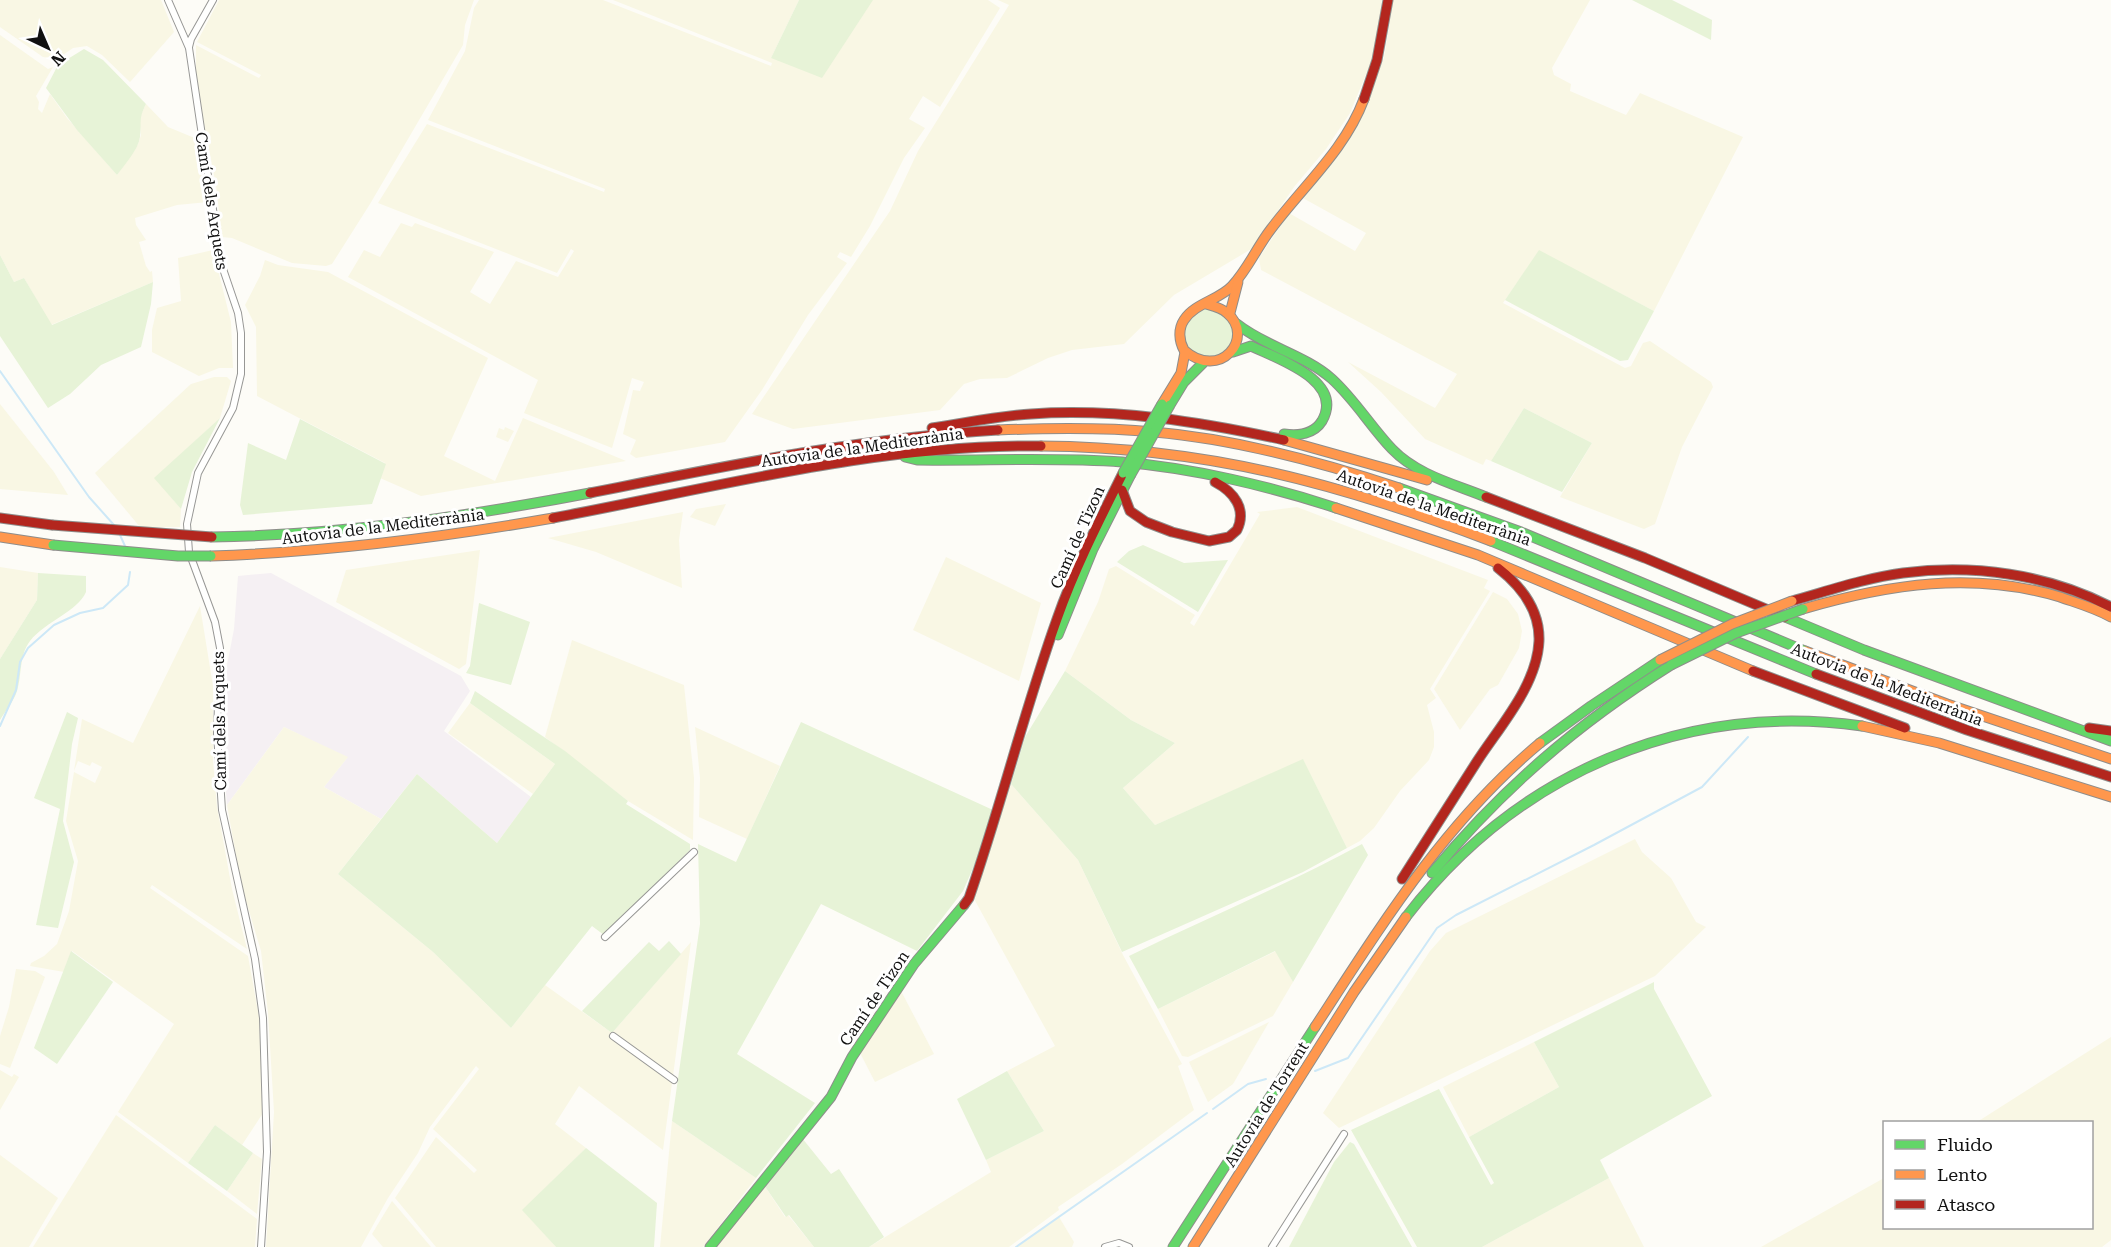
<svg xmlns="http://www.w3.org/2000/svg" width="2111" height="1247" font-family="'Roboto Serif',serif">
	<rect width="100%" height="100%" fill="#fdfcf7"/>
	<polygon fill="#f5f0f3" points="271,573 461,676 470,691 444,731 531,797 497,843 417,774 381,819 324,787 347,758 284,727 227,805 223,753 223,686 234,629 238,576"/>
	<g fill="#f9f7e4">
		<polygon points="0,0 161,0 174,32 130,82 102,55 87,46 73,48 57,59 43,57 0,27"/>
		<polygon points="219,0 474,0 465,25 463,45 370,204 332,264 326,266 292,263 232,238 222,237 216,185 196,83 196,45 259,78 261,75 197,42"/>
		<polygon points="479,0 603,0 771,66 772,63 613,0 799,0 771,58 872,0 988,0 1000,8 940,107 923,96 909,119 925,128 904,158 870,226 851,257 840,252 837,257 847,263 808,315 762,390 725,442 636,458 630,454 636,440 623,434 633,390 640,391 644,382 632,378 612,448 524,413 538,380 348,277 364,250 380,257 401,223 412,227 415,223 494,252 470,292 490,304 516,261 558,277 574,251 571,249 557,273 378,203 427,124 604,192 605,189 428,120 465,51 474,8"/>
		<polygon points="998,0 1382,0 1374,55 1350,113 1326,149 1294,187 1253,248 1174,295 1124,344 1072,350 1048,358 1007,378 980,379 964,384 940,410 793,429 752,414 890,211 918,151 1009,5"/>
		<polygon points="1393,0 1590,0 1552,68 1554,75 1571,84 1570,91 1626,115 1640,93 1743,137 1654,311 1539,251 1503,303 1625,368 1631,366 1643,343 1650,341 1711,382 1713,387 1682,447 1655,524 1644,529 1560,497 1592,443 1524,408 1491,461 1486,459 1483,465 1425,439 1381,392 1348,362 1435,408 1457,374 1261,270 1259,258 1289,213 1355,251 1366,233 1301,197 1368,96 1384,58"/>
		<polygon points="0,35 48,69 53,67 36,96 39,102 38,109 42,113 50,94 67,118 117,175 138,144 141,135 139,118 146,104 168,127 197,139 205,177 208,202 177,205 135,218 136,225 146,240 139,242 146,266 150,272 152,271 153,282 51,325 24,278 14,282 0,255"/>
		<polygon points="213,250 231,322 233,368 219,368 199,376 152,352 152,330 157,308 181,301 178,258"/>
		<polygon points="265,260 278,265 328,272 488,358 444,456 495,481 523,418 626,461 421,496 380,478 385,463 257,396 256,327 245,305 260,276"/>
		<polygon points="214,377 227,377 231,381 220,418 155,478 181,509 180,527 140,527 95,473 191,384"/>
		<polygon points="0,404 54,472 68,495 0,489"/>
		<polygon points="505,427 514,431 508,442 496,437 499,428 504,430"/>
		<polygon points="726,504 715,526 690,517 696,509"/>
		<polygon points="1297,507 1488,580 1484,588 1490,591 1430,689 1436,698 1427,705 1434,732 1434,747 1429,760 1400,791 1374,828 1360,841 1347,848 1303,760 1155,825 1123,788 1175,743 1131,720 1065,671 1098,602 1109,569 1116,566 1195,615 1190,623 1194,626 1260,514 1257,512"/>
		<polygon points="683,512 679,540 682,588 596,552 548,538"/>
		<polygon points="480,550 466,664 459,669 336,602 346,570"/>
		<polygon points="946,557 1041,603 1019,681 913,630"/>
		<polygon points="0,567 38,573 37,600 0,659"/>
		<polygon points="1493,592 1507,599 1518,614 1522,631 1519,648 1498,685 1490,689 1460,730 1434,689"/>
		<polygon points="200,606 213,686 213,761 217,807 232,889 247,949 152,885 150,888 248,956 259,1017 263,1113 242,1145 215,1125 188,1163 118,1112 174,1024 72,951 64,972 30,966 31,963 44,956 57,944 69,911 78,861 66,821 74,772 95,783 102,767 92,762 90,766 78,761 74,771 82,719 133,743"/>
		<polygon points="572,640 684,685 694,778 693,840 628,801 545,737"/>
		<polygon points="470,703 555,764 533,794 448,733"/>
		<polygon points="284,727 348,757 324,787 381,819 338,874 433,952 511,1028 545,985 612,1033 691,942 663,1150 579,1086 555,1124 586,1148 523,1210 556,1247 436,1247 395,1198 436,1137 474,1173 477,1170 433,1129 479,1069 476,1066 430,1127 418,1153 388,1198 361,1247 266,1247 274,1112 268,1013 261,951 241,884 227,805"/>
		<polygon points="695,727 780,766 747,839 699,817 700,778"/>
		<polygon points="1011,784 1078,860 1123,955 1182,1064 1178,1066 1194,1110 1122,1164 1058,1207 1059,1210 1009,1247 869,1247 991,1172 986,1160 1044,1131 1007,1071 1055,1046 973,897"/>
		<polygon points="1635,839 1642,852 1671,878 1696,922 1706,927 1655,976 1339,1128 1323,1113 1430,951 1446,933"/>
		<polygon points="1276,951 1293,982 1273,1016 1188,1057 1182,1056 1158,1009"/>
		<polygon points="16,969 35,971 45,977 10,1068 0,1064 0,1036 9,1007"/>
		<polygon points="900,989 934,1054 875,1082 859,1051"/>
		<polygon points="1269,1022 1233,1084 1208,1102 1189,1062"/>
		<polygon points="2111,1037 2111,1240 2102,1247 1761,1247 1884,1178 1884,1228 2092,1228 2092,1122 1977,1122"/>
		<polygon points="1534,1042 1559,1087 1469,1137 1443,1087"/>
		<polygon points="0,1070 12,1077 14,1074 19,1077 0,1110"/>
		<polygon points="116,1115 257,1219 255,1247 33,1247"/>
		<polygon points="672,1121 756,1178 703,1247 660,1247"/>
		<polygon points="253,1153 262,1159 257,1214 227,1191"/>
		<polygon points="0,1155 58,1198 29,1247 0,1247"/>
		<polygon points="1609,1178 1644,1247 1482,1247 1513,1230"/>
		<polygon points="764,1185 785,1217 788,1215 814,1247 716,1247"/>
		<polygon points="392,1201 431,1247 383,1247 372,1234"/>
		<polygon points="1059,1217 1074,1242 1072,1247 1016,1247"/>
	</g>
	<g fill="#e7f3d7">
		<polygon points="799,0 873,0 822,78 771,58"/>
		<polygon points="1632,0 1672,0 1712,20 1711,40"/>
		<path d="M84,49L103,60L146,104C138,119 142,123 140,137C138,150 125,164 117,175L77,130L46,88L58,65Z"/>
		<polygon points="1539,250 1654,311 1628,360 1620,361 1505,300"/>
		<polygon points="0,255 14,282 24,278 52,325 153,282 151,304 141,347 101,365 70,394 48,408 0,336"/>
		<circle cx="1208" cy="333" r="25"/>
		<polygon points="1524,408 1592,443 1562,492 1491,461"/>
		<polygon points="220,418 192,472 181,509 154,478"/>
		<polygon points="300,419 386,464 372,504 243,515 240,505 248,443 286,460"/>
		<polygon points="1143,545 1184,563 1228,560 1198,612 1117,562 1129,551"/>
		<path d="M38,573L86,576V592C77,612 46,621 30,641C19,655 22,675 17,691C14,701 6,710 0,720V659L37,600Z"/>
		<polygon points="479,603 530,622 511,685 466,673 470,666"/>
		<polygon points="1065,671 1131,720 1175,743 1123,788 1155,825 1303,759 1347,848 1303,872 1122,952 1078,860 1011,784 1025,737"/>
		<polygon points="475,691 565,751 628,801 626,804 690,844 690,850 604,935 592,926 511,1028 433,952 338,874 417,774 497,843 555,764 470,703"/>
		<polygon points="67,712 78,718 72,744 63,821 74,862 58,928 36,925 60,809 34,798"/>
		<polygon points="801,722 993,810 977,859 963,891 917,951 821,904 737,1054 815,1103 756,1178 672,1121 700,924 698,844 736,862"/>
		<path d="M1362,844L1368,855L1293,982L1275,951L1158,1009L1129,956C1207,918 1286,885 1362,844Z"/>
		<polygon points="669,941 681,954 612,1033 582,1011 649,942 659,951"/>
		<polygon points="71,951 113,982 57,1064 34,1048"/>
		<polygon points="1654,982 1654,989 1712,1096 1600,1160 1609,1178 1482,1247 1417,1247 1351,1130 1439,1089 1491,1185 1494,1183 1469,1137 1559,1087 1534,1042"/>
		<polygon points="1007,1071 1044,1131 986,1160 957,1099"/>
		<polygon points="215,1125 253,1153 227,1191 188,1163"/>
		<polygon points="802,1138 831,1174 839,1169 884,1237 869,1247 814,1247 789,1215 786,1217 764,1185"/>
		<polygon points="1350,1142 1354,1144 1412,1247 1289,1247 1334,1162"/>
		<polygon points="586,1148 657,1203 654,1247 556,1247 522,1210"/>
	</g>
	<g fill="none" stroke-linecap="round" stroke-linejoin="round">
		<g stroke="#cde8f7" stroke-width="2">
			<polyline points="0,371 89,497 114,525"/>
			<polyline points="120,535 125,546"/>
			<polyline points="0,726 16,690 20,662 28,648 54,625 80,613 103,608 128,585 130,572"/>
			<polyline points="1315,1071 1348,1058 1437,928 1456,915 1594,845 1702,787 1748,737"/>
			<polyline points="1213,1109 1248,1084 1266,1079"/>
			<polyline points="1016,1247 1207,1113"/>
		</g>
		<defs>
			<g id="street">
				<polyline points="168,0 189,48 221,263 238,313 241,333 241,374 233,408 198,473 187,524 189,552 215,622 220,648 217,733 222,810 255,959 263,1018 267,1152 261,1247"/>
				<polyline points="189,47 191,39 213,0"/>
				<polyline points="605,937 694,852"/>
				<polyline points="613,1036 674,1080"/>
				<polyline points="1105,1247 1119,1243 1129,1247"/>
				<polyline points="1272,1247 1344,1134"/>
			</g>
			<g id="fast">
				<path d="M1237,324C1266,347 1305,355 1332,379C1355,400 1371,427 1392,449C1417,475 1454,484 1486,497"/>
				<path d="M1233,352L1251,346C1278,359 1345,381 1322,421C1314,434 1298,436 1284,434"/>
				<polyline points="1170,405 1184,382 1203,363"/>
				<path d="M905,457L917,460C985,461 1055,457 1122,462C1192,468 1270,486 1336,508"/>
				<polyline points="1399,488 1521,532 1805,651"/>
				<path d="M212,537C340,535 464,517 590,493"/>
				<polyline points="1491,541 1816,674"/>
				<polyline points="1785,617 1864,650 2111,741"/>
				<polyline points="1058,635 1093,549 1130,476"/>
				<polyline points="1540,743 1591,706 1660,660"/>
				<path d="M1432,873C1503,788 1577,724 1671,665"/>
				<path d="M1406,917C1516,774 1682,701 1862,726"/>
				<polyline points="710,1247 831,1097 852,1057 914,964 964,905"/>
				<polyline points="1173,1247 1315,1027"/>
			</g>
			<g id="slow">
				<path d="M1206,304C1213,306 1222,308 1227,313C1256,337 1220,382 1184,350C1179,341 1178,329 1184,320C1195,303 1219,300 1232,286C1248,269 1257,247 1271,229C1303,186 1345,150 1364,99"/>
				<polyline points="1230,313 1238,282"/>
				<polyline points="1162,404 1181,373 1185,352"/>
				<path d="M998,430C1050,428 1102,427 1154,432C1236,439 1321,462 1399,488"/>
				<polyline points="1284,440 1427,480"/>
				<path d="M1041,446C1205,447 1338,483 1491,541"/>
				<polyline points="1336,508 1478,555 1753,671"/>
				<polyline points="0,537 53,545"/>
				<path d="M211,556C327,552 439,538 553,518"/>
				<path d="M1803,609C1889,584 1973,571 2060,597C2077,603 2095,608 2111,617"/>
				<polyline points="1805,651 1947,704 2111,759"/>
				<polyline points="1862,726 1939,743 2111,797"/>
				<path d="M1315,1027C1382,924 1445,822 1540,743"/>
				<polyline points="1193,1247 1354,992 1406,917"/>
			</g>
			<g id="jam">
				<polyline points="1364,99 1377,60 1388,0"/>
				<path d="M932,428C965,423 998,416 1031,414C1116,408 1202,422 1284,440"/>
				<path d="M1122,490L1130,511L1146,522L1172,532L1209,541L1229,537L1237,530C1247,509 1234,492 1215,482"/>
				<path d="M590,493C726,466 859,438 998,430"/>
				<polyline points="1486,497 1645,558 1785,617"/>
				<polyline points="0,518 52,525"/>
				<path d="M553,518C714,488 876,444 1041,446"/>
				<path d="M1792,601C1828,591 1865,578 1903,573C1974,564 2047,574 2111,607"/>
				<polyline points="1753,671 1905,728"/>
				<polyline points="1816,674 1967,730 2111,777"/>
				<polyline points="2089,728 2111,731"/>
				<path d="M1402,879C1427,840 1452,801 1476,763C1499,727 1537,686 1539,641C1540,610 1521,586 1498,568"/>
				<path d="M964,905L969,898C1001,806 1024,711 1057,619C1075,568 1099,521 1123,473"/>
			</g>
		</defs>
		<use href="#street" stroke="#979795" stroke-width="8"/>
		<use href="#fast" stroke="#8e8d8b" stroke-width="11"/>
		<use href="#slow" stroke="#8e8d8b" stroke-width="11"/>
		<use href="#jam" stroke="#8e8d8b" stroke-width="11"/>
		<use href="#street" stroke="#fffffe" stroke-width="6"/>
		<use href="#fast" stroke="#63d668" stroke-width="9"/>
		<use href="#slow" stroke="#ff974d" stroke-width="9"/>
		<use href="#jam" stroke="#b3261e" stroke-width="9"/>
		<defs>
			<g id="fast-bridge">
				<polyline points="1123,473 1162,404"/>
				<polyline points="1130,476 1170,405"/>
				<polyline points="53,545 178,556 211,556"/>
				<polyline points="1671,665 1736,633 1803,609"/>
			</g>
			<polyline id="slow-bridge" points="1660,660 1732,624 1792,601"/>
			<polyline id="jam-bridge" points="52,525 212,537"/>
		</defs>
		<use href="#fast-bridge" stroke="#8e8d8b" stroke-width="11" stroke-linecap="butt"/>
		<use href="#slow-bridge" stroke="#8e8d8b" stroke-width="11" stroke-linecap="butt"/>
		<use href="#jam-bridge" stroke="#8e8d8b" stroke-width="11" stroke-linecap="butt"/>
		<use href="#fast-bridge" stroke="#63d668" stroke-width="9"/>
		<use href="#slow-bridge" stroke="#ff974d" stroke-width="9"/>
		<use href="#jam-bridge" stroke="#b3261e" stroke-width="9"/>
	</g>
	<g text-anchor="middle" stroke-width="6" stroke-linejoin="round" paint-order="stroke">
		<g font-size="16" fill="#111" stroke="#fff">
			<text transform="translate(212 201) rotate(81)" y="6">Camí dels Arquets</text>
			<text transform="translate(862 447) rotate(-8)" y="6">Autovia de la Mediterrània</text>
			<text transform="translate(1434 507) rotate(19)" y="6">Autovia de la Mediterrània</text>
			<text transform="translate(383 526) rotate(-7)" y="6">Autovia de la Mediterrània</text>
			<text transform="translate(1077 537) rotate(-66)" y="6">Camí de Tizon</text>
			<text transform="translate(1887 684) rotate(21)" y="6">Autovia de la Mediterrània</text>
			<text transform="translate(219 721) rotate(-91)" y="6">Camí dels Arquets</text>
			<text transform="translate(874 998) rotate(-56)" y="6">Camí de Tizon</text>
			<text transform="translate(1266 1104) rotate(-58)" y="6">Autovia de Torrent</text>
		</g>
	</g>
	<rect x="1883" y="1121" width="210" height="108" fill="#ffffff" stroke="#a0a0a0" stroke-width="1.5"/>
	<rect x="1895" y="1140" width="30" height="9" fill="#63d668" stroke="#a0a0a0" stroke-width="1.5"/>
	<text x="1937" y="1151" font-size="18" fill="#111111">Fluido</text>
	<rect x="1895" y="1170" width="30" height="9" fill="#ff974d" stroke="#a0a0a0" stroke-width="1.5"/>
	<text x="1937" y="1181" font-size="18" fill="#111111">Lento</text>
	<rect x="1895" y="1200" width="30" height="9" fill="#b3261e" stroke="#a0a0a0" stroke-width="1.5"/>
	<text x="1937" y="1211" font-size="18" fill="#111111">Atasco</text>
	<g transform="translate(48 48) rotate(136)" stroke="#ffffff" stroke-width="4.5" paint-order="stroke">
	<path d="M0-4.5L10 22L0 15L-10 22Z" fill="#111111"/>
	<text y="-9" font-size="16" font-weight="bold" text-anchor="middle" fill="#111111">N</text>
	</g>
</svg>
